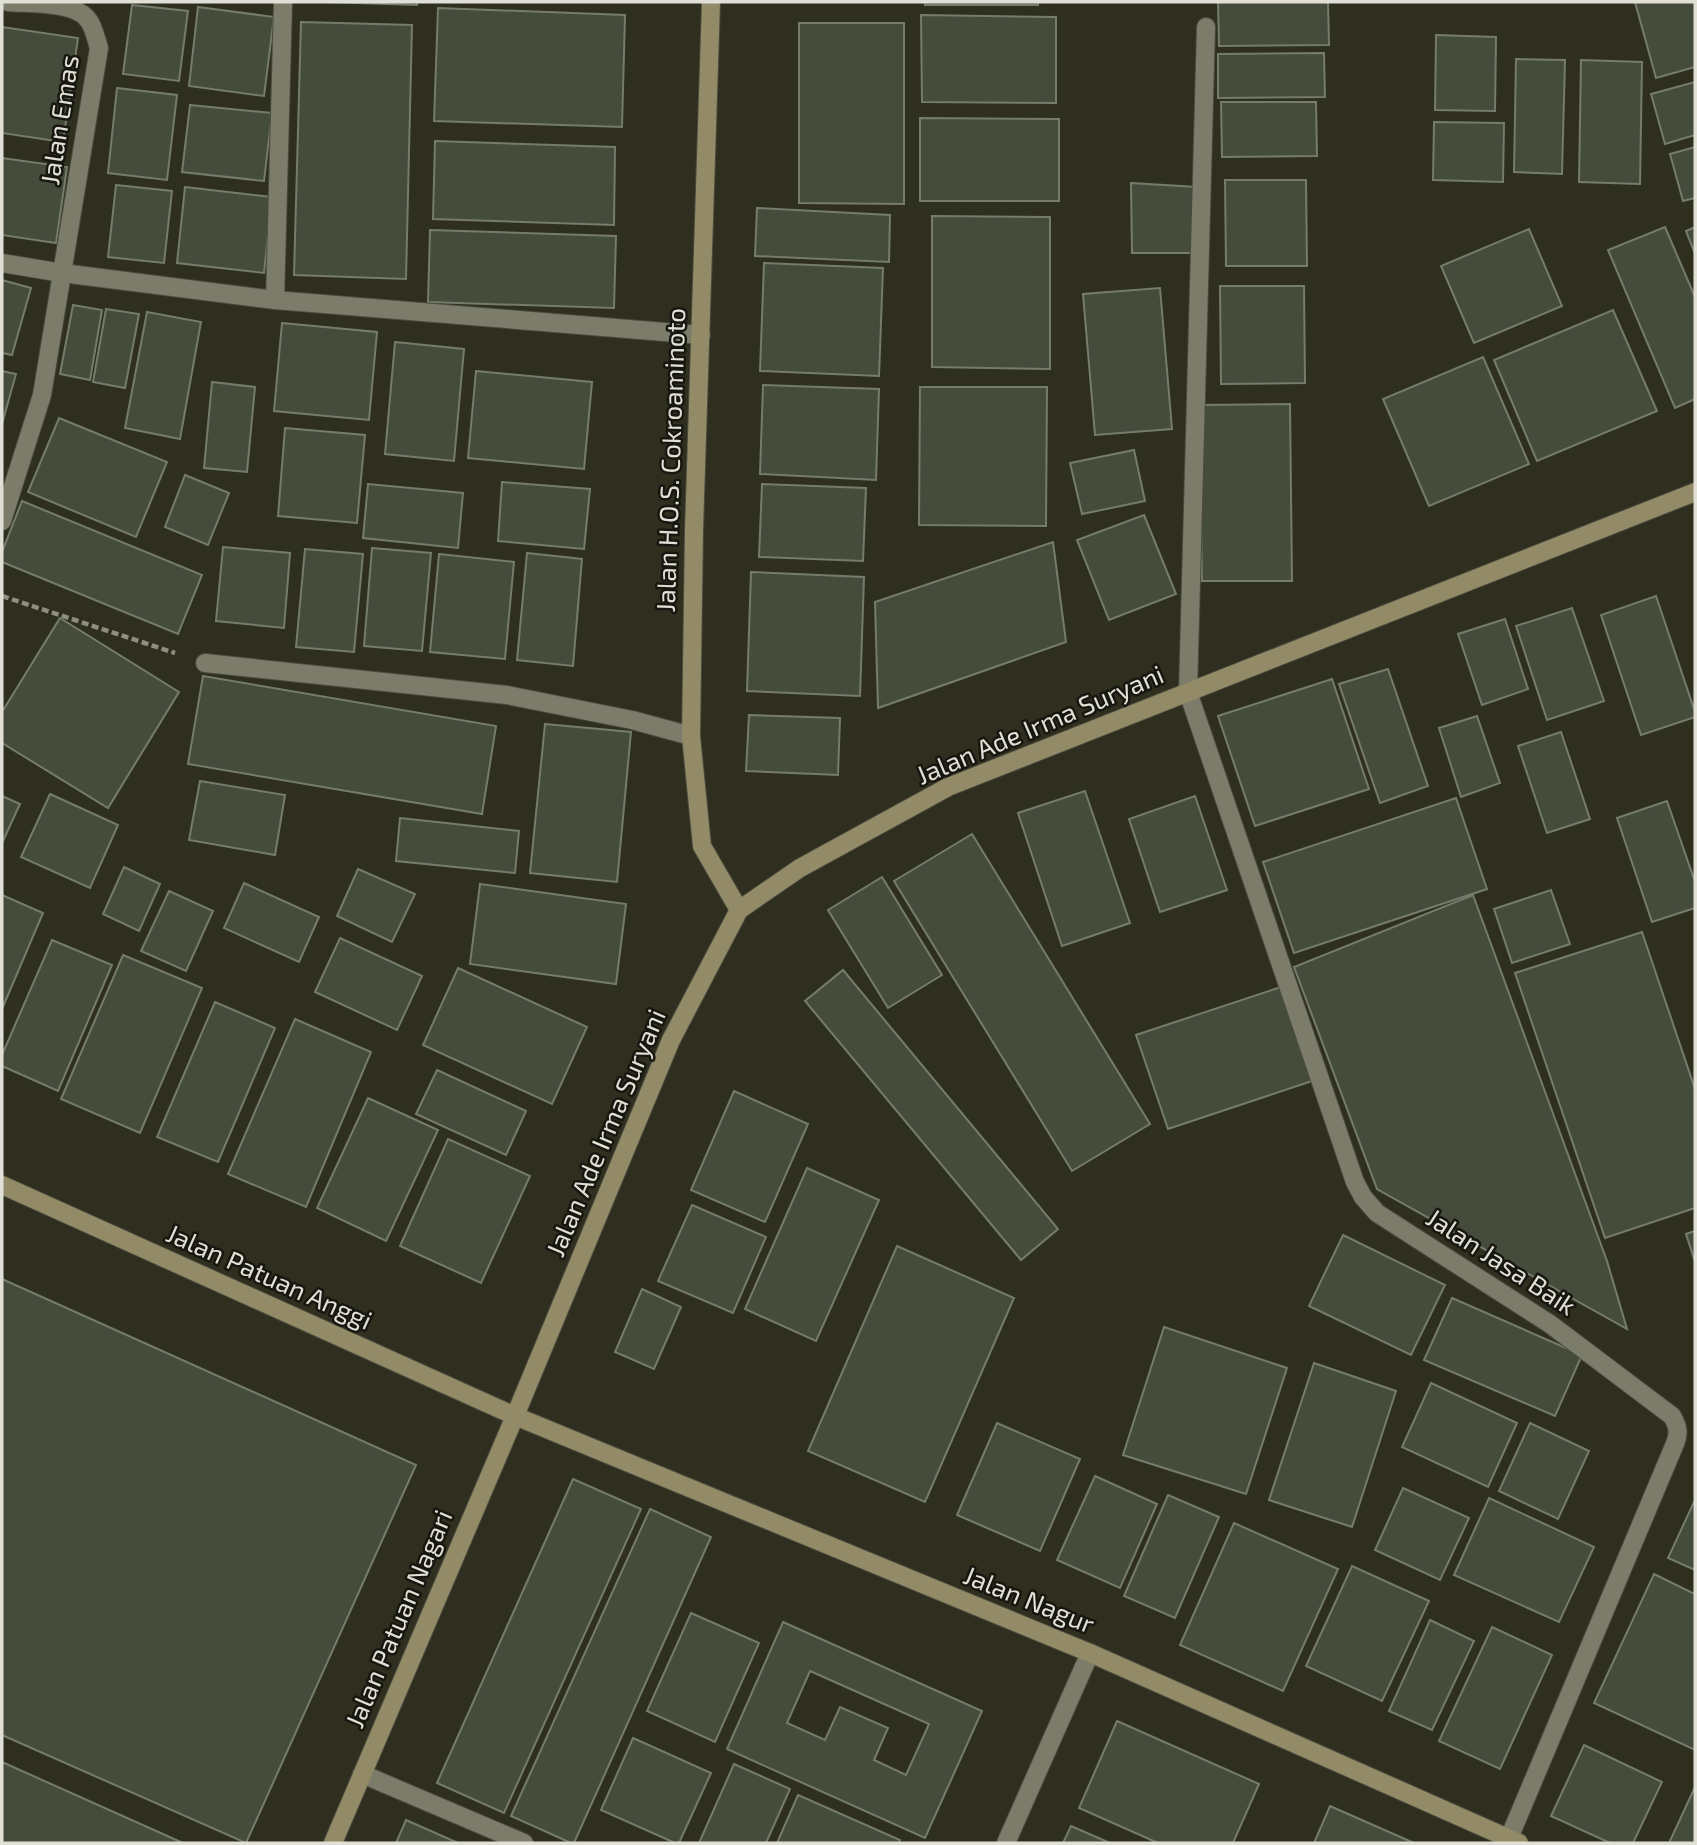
<svg xmlns="http://www.w3.org/2000/svg" width="1697" height="1845" font-family="'Exo 2',sans-serif">
	<rect width="100%" height="100%" fill="#2f2f1f"/>
	<g fill="#454c3c" stroke="#757c6b" stroke-width="2" fill-rule="evenodd">
		<polygon points="324,2 417,2 417,5"/>
		<rect x="925" y="2" width="113" height="3"/>
		<polygon points="1218,2 1328,2 1329,45 1219,46"/>
		<polygon points="1635,2 1695,2 1695,67 1656,78"/>
		<polygon points="132,5 188,11 179,81 123,74"/>
		<polygon points="198,7 274,17 264,96 189,86"/>
		<polygon points="438,8 625,15 622,127 434,121"/>
		<polygon points="921,15 1056,17 1056,103 922,102"/>
		<polygon points="301,22 412,25 406,279 294,275"/>
		<polygon points="799,23 904,23 904,204 799,203"/>
		<polygon points="2,27 78,38 63,142 2,133"/>
		<polygon points="1436,35 1496,37 1495,111 1435,110"/>
		<polygon points="1324,53 1325,97 1218,98 1218,54"/>
		<polygon points="1516,59 1565,60 1562,174 1514,172"/>
		<polygon points="1581,60 1642,62 1640,184 1579,182"/>
		<polygon points="1695,82 1695,135 1665,144 1651,94"/>
		<polygon points="117,88 177,95 167,180 108,173"/>
		<polygon points="1221,102 1316,102 1317,156 1222,157"/>
		<polygon points="190,105 272,113 264,181 182,172"/>
		<polygon points="920,118 1059,119 1059,201 920,201"/>
		<polygon points="1434,122 1504,123 1503,182 1433,180"/>
		<polygon points="435,141 615,147 614,225 433,219"/>
		<polygon points="1695,147 1695,198 1683,201 1670,154"/>
		<polygon points="2,158 67,167 56,243 2,235"/>
		<polygon points="1225,180 1306,180 1307,266 1226,266"/>
		<polygon points="1131,183 1197,187 1194,253 1132,253"/>
		<polygon points="116,185 172,191 164,263 108,257"/>
		<polygon points="185,187 272,197 264,273 177,263"/>
		<polygon points="757,208 890,215 889,262 755,256"/>
		<polygon points="932,216 1050,217 1050,369 932,367"/>
		<polygon points="1665,227 1695,297 1695,399 1675,408 1608,250"/>
		<polygon points="1695,227 1695,254 1686,231"/>
		<polygon points="1529,229 1562,306 1474,343 1441,266"/>
		<polygon points="430,230 616,236 614,308 428,302"/>
		<polygon points="764,263 883,268 879,376 760,371"/>
		<polygon points="2,280 31,288 12,355 2,353"/>
		<polygon points="1220,286 1304,286 1305,383 1221,384"/>
		<polygon points="1160,288 1172,429 1095,435 1083,294"/>
		<polygon points="73,305 102,310 90,380 60,374"/>
		<polygon points="106,309 139,314 125,388 93,382"/>
		<polygon points="1613,310 1657,411 1537,461 1494,360"/>
		<polygon points="147,312 201,322 180,439 125,428"/>
		<polygon points="282,323 377,332 369,420 274,411"/>
		<polygon points="395,342 464,349 454,461 385,454"/>
		<polygon points="1483,357 1529,464 1429,506 1383,399"/>
		<polygon points="2,371 16,374 2,424"/>
		<polygon points="476,371 592,382 584,469 468,458"/>
		<polygon points="212,382 255,387 247,472 204,468"/>
		<polygon points="763,385 879,389 876,480 760,474"/>
		<polygon points="920,387 1047,387 1046,526 919,525"/>
		<polygon points="1290,404 1292,581 1202,581 1199,405"/>
		<polygon points="59,418 167,462 136,537 28,492"/>
		<polygon points="285,428 365,435 357,523 278,516"/>
		<polygon points="1134,450 1145,501 1082,514 1070,463"/>
		<polygon points="185,475 229,493 208,545 165,527"/>
		<polygon points="502,482 590,489 584,549 498,541"/>
		<polygon points="368,484 463,493 458,548 363,538"/>
		<polygon points="762,484 866,488 863,561 759,557"/>
		<polygon points="22,501 202,575 178,634 2,562 2,552"/>
		<polygon points="1144,515 1176,594 1109,620 1077,540"/>
		<polygon points="1053,542 1066,642 878,708 875,602"/>
		<polygon points="223,547 290,553 284,628 216,621"/>
		<polygon points="372,548 431,553 422,651 364,646"/>
		<polygon points="305,549 363,554 354,652 296,647"/>
		<polygon points="527,553 582,559 573,666 517,660"/>
		<polygon points="439,554 514,562 505,659 430,652"/>
		<polygon points="751,572 864,577 860,696 747,691"/>
		<polygon points="1656,596 1695,712 1695,717 1641,735 1601,615"/>
		<polygon points="1572,608 1604,701 1547,720 1516,626"/>
		<polygon points="60,618 179,692 108,808 2,743 2,712"/>
		<polygon points="1505,619 1528,689 1482,705 1458,634"/>
		<polygon points="1388,669 1428,786 1380,803 1339,684"/>
		<polygon points="203,676 496,726 482,814 188,764"/>
		<polygon points="1332,679 1369,789 1255,826 1218,716"/>
		<polygon points="749,715 840,718 838,775 746,771"/>
		<polygon points="1477,716 1500,783 1461,797 1439,728"/>
		<polygon points="545,724 631,732 617,882 530,873"/>
		<polygon points="1561,732 1590,819 1547,833 1518,746"/>
		<polygon points="200,781 285,795 275,855 189,840"/>
		<polygon points="1085,791 1130,923 1062,946 1018,813"/>
		<polygon points="50,794 118,825 90,888 21,857"/>
		<polygon points="2,796 20,804 2,843"/>
		<polygon points="1195,796 1227,890 1160,912 1129,819"/>
		<polygon points="1456,798 1487,889 1294,953 1263,862"/>
		<polygon points="1667,801 1695,882 1695,908 1652,922 1617,818"/>
		<polygon points="400,818 519,831 515,873 396,861"/>
		<polygon points="972,834 1150,1124 1072,1171 894,881"/>
		<polygon points="124,867 160,884 139,931 103,914"/>
		<polygon points="358,869 415,894 392,942 337,916"/>
		<polygon points="882,877 942,975 888,1008 828,910"/>
		<polygon points="244,883 319,917 299,962 224,928"/>
		<polygon points="480,884 626,904 616,984 470,964"/>
		<polygon points="1551,890 1570,944 1512,963 1494,909"/>
		<polygon points="169,891 213,911 186,971 141,951"/>
		<polygon points="2,895 43,913 2,1009"/>
		<polygon points="1473,895 1607,1261 1627,1329 1377,1189 1294,967"/>
		<polygon points="1642,932 1695,1089 1695,1208 1605,1238 1515,973"/>
		<polygon points="340,938 422,976 397,1030 315,992"/>
		<polygon points="52,940 112,965 58,1091 2,1066 2,1055"/>
		<polygon points="123,955 202,988 140,1133 61,1099"/>
		<polygon points="458,968 587,1027 552,1104 423,1045"/>
		<polygon points="843,970 1058,1229 1021,1260 805,1001"/>
		<polygon points="1284,986 1315,1080 1168,1129 1136,1035"/>
		<polygon points="215,1002 275,1028 218,1162 157,1137"/>
		<polygon points="295,1019 371,1052 306,1207 228,1174"/>
		<polygon points="437,1070 526,1111 506,1155 416,1114"/>
		<polygon points="734,1091 808,1124 765,1222 691,1190"/>
		<polygon points="368,1098 438,1130 386,1241 317,1208"/>
		<polygon points="448,1139 530,1176 481,1283 400,1246"/>
		<polygon points="807,1168 879,1200 816,1341 745,1309"/>
		<polygon points="692,1205 766,1237 733,1313 658,1281"/>
		<polygon points="1695,1231 1695,1262 1686,1234"/>
		<polygon points="1343,1235 1445,1285 1411,1355 1309,1306"/>
		<polygon points="897,1246 1014,1298 925,1502 808,1451"/>
		<polygon points="2,1279 416,1465 246,1843 2,1735"/>
		<polygon points="642,1289 681,1307 654,1369 615,1352"/>
		<polygon points="1452,1298 1582,1355 1555,1416 1424,1360"/>
		<polygon points="1164,1327 1287,1368 1246,1494 1123,1455"/>
		<polygon points="1314,1363 1396,1391 1352,1527 1269,1500"/>
		<polygon points="1431,1383 1517,1423 1488,1487 1402,1447"/>
		<polygon points="997,1423 1080,1459 1040,1551 957,1515"/>
		<polygon points="1530,1423 1589,1451 1558,1519 1499,1491"/>
		<polygon points="1095,1476 1157,1504 1120,1588 1057,1560"/>
		<polygon points="573,1479 641,1509 504,1813 437,1783"/>
		<polygon points="1403,1488 1469,1518 1440,1580 1375,1550"/>
		<polygon points="1168,1495 1219,1517 1175,1618 1124,1596"/>
		<polygon points="1489,1498 1594,1547 1559,1622 1454,1575"/>
		<polygon points="1694,1502 1695,1503 1695,1570 1668,1558"/>
		<polygon points="650,1509 711,1537 574,1843 571,1843 511,1816"/>
		<polygon points="1234,1523 1338,1569 1283,1691 1180,1645"/>
		<polygon points="1352,1566 1429,1601 1382,1701 1306,1666"/>
		<polygon points="1654,1574 1695,1594 1695,1750 1594,1703"/>
		<polygon points="691,1613 759,1643 715,1742 647,1711"/>
		<polygon points="1430,1620 1474,1641 1432,1730 1389,1711"/>
		<path d="M783,1622L982,1711L925,1838L727,1749ZM810,1671L929,1724L906,1775L874,1760L888,1728L840,1707L825,1740L787,1723Z"/>
		<polygon points="1492,1627 1552,1655 1500,1769 1439,1741"/>
		<polygon points="1117,1721 1259,1784 1233,1843 1158,1843 1079,1808"/>
		<polygon points="633,1738 711,1773 679,1843 675,1843 601,1810"/>
		<polygon points="1584,1745 1662,1782 1633,1843 1610,1843 1551,1816"/>
		<polygon points="2,1762 183,1843 2,1843"/>
		<polygon points="734,1764 790,1789 766,1843 699,1843"/>
		<polygon points="1695,1787 1695,1843 1669,1843"/>
		<polygon points="798,1795 900,1840 899,1843 777,1843"/>
		<polygon points="1330,1806 1414,1843 1314,1843"/>
		<polygon points="406,1820 458,1843 396,1843"/>
		<polygon points="1071,1826 1110,1843 1063,1843"/>
	</g>
	<g fill="none" stroke-linecap="round" stroke-linejoin="round">
		<defs>
			<polyline id="lane" points="205,663 507,695 632,720 691,736"/>
			<g id="street">
				<path d="M1206,27L1188,692L1355,1182L1363,1197L1377,1213L1550,1324L1672,1416C1679,1428 1679,1434 1674,1446L1507,1843"/>
				<polyline points="2,263 62,273 275,300 701,335"/>
				<polyline points="275,300 283,2"/>
				<path d="M2,521L42,395L99,48C96,39 94,28 89,21C77,1 29,4 8,2"/>
				<polyline points="362,1774 524,1843"/>
				<polyline points="1006,1843 1090,1653"/>
			</g>
			<g id="secondary">
				<polyline points="711,2 694,530 691,736 702,846 739,910"/>
				<polyline points="2,1185 515,1416 1090,1653 1519,1843"/>
				<polyline points="333,1843 515,1416 671,1040 739,910 800,868 948,787 1695,492"/>
			</g>
		</defs>
		<use href="#lane" stroke="#4b4b3e" stroke-width="20"/>
		<use href="#street" stroke="#4b4b3e" stroke-width="20"/>
		<use href="#secondary" stroke="#4b4b3e" stroke-width="20"/>
		<polyline stroke="#8e8e82" stroke-width="4.5" stroke-dasharray="7 3.5" stroke-linecap="butt" points="2,596 175,653"/>
		<use href="#lane" stroke="#7b7c69" stroke-width="18"/>
		<use href="#street" stroke="#7b7c69" stroke-width="18"/>
		<use href="#secondary" stroke="#938b68" stroke-width="18"/>
	</g>
	<g text-anchor="middle" stroke-width="5" stroke-linejoin="round" paint-order="stroke">
		<g font-size="26" fill="#e0e0d6" stroke="#171710">
			<text transform="translate(60 120) rotate(-81)" y="9">Jalan Emas</text>
			<text transform="translate(671 460) rotate(-88)" y="9">Jalan H.O.S. Cokroaminoto</text>
			<text transform="translate(1040 725) rotate(-23)" y="9">Jalan Ade Irma Suryani</text>
			<text transform="translate(606 1133) rotate(-67)" y="9">Jalan Ade Irma Suryani</text>
			<text transform="translate(1501 1262) rotate(33)" y="9">Jalan Jasa Baik</text>
			<text transform="translate(269 1277) rotate(24)" y="9">Jalan Patuan Anggi</text>
			<text transform="translate(1029 1600) rotate(22)" y="9">Jalan Nagur</text>
			<text transform="translate(399 1619) rotate(-67)" y="9">Jalan Patuan Nagari</text>
		</g>
	</g>
	<rect width="1697" height="1845" fill="none" stroke="#e0e0d6" stroke-width="7"/>
</svg>
